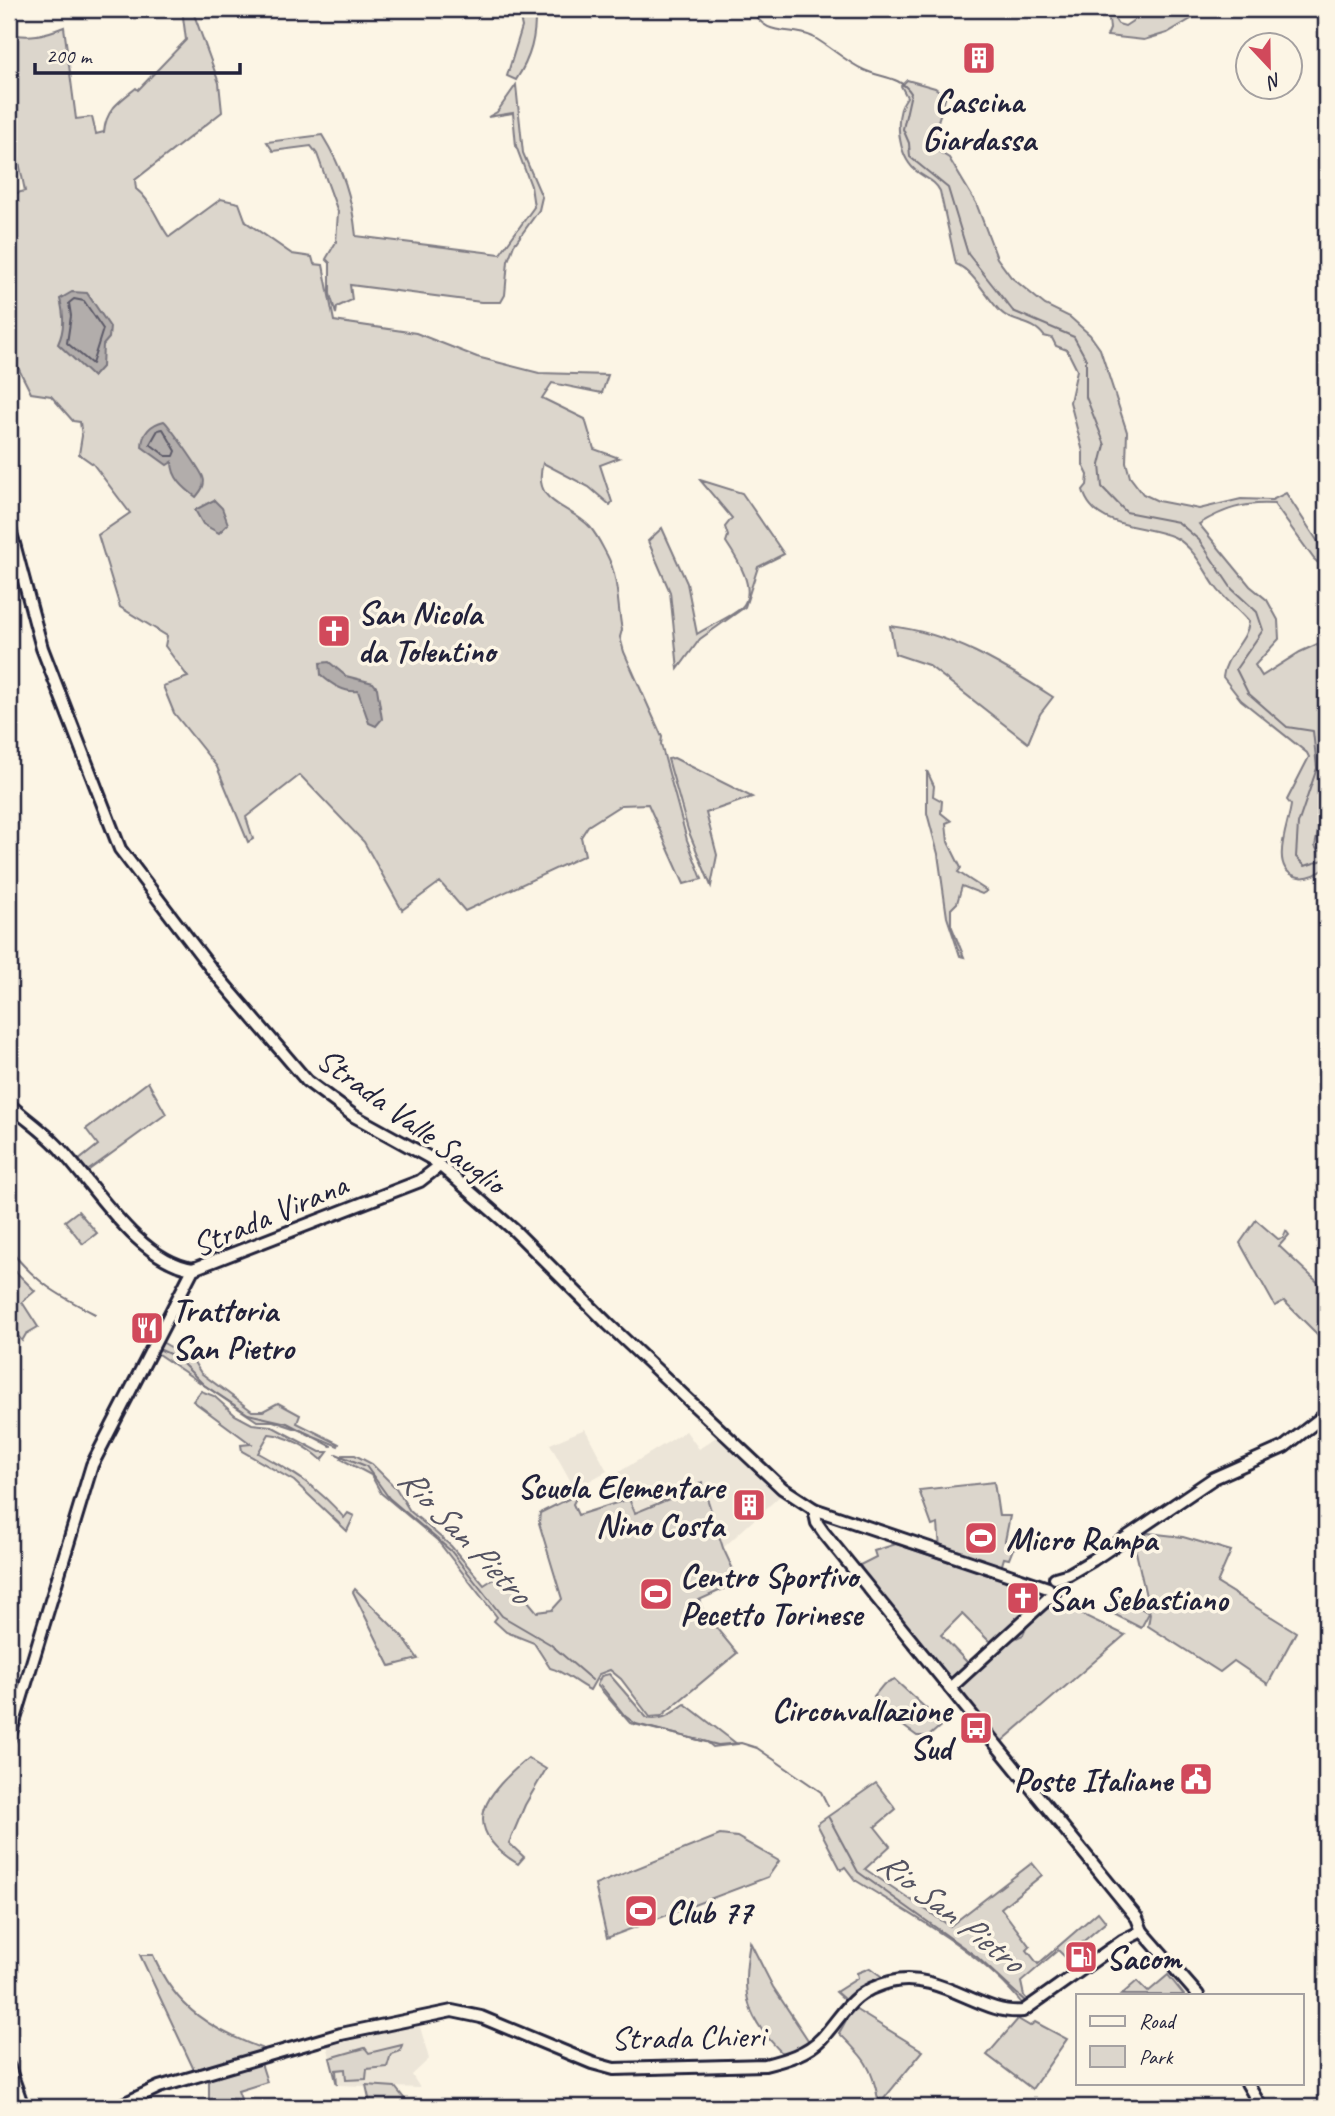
<svg xmlns="http://www.w3.org/2000/svg" width="1335" height="2116" font-family="Caveat,sans-serif">
	<rect width="100%" height="100%" fill="#fcf5e5"/>
	<filter id="ink" filterUnits="userSpaceOnUse"><feTurbulence type="fractalNoise" baseFrequency=".0143" numOctaves="2"/><feDisplacementMap in="SourceGraphic" scale="14" xChannelSelector="R" yChannelSelector="G"/><feConvolveMatrix kernelMatrix="1 2 1 2 8 2 1 2 1" color-interpolation-filters="sRGB"/></filter>
	<g filter="url(#ink)">
		<g fill="#ece5d8">
			<polygon points="585,1429 607,1471 575,1489 550,1444"/>
			<polygon points="686,1431 699,1449 719,1435 782,1494 723,1548 702,1482 691,1490 634,1513 619,1472"/>
			<polygon points="419,2023 429,2059 412,2075 420,2088 337,2085 327,2045"/>
		</g>
		<g fill="#dcd6cc" stroke="#7f7c84" stroke-width="2">
			<path d="M182,9H192L219,83L222,112L135,180L136,189C152,201 157,221 169,237L221,199L239,203L246,222L292,254L312,257L314,264L323,265L334,321L416,333L477,357L539,373L608,375L602,393L552,383L542,398L585,419L594,449L619,458L600,465L612,502L610,505L589,487L543,463C531,505 569,504 590,527C597,535 602,546 607,555C619,578 617,605 622,630L620,637L624,652L662,737L661,744L687,840L702,879L684,884L648,804L621,805L588,826L581,837L585,855L465,911L440,882L402,910L364,842L300,775L246,817L253,839L248,842L217,767L174,713L163,686L188,677L165,646L167,636L120,607L98,535L130,513L93,464L79,454L82,436L80,422L73,421L51,396L31,393L9,350V195L25,191L9,113V34C30,38 44,35 64,27L76,119L92,117L96,134L104,132C106,109 120,101 136,88L138,90L186,40Z"/>
			<path d="M518,9H535C536,37 531,57 516,80L507,76L522,27Z"/>
			<polygon points="1108,9 1118,24 1125,26 1151,9 1208,9 1167,33 1144,40 1107,36 1110,29"/>
			<path d="M907,80L935,88L946,96L934,134L933,148L949,158L976,203L997,258L1011,277L1045,305L1070,317L1090,335L1100,349L1127,432L1126,462L1130,477L1143,494L1158,501L1199,509L1241,499L1272,500L1286,493L1326,554V570L1314,559L1274,504C1245,502 1224,509 1199,524L1250,586L1267,600L1278,620L1279,639L1255,665L1262,676L1300,652L1326,640V795L1315,846L1318,851L1326,849V868C1318,874 1306,880 1295,876C1269,867 1289,824 1291,805L1287,800L1309,757L1307,753L1241,700L1223,677C1225,655 1247,642 1249,622C1239,610 1224,599 1215,586C1204,570 1193,546 1174,537C1143,524 1093,529 1083,490L1087,485L1088,475L1083,465V452L1070,402L1077,370L1067,350L1056,346L1052,338L1044,336C1033,320 1013,324 1001,312C987,299 974,271 956,264L940,191C934,179 925,179 915,170C898,155 893,115 907,97L901,86Z"/>
			<path d="M516,85L523,153L542,197L539,210L514,245L508,261L505,295L501,302H481L350,285L352,300L337,307L336,314L330,294V263L326,259L336,242L338,212L317,154L311,146L273,151L267,142L322,135C343,169 352,197 356,236L500,254L534,207L531,186L516,146L513,113L488,117L497,112Z"/>
			<path d="M700,480L742,493L784,554L758,567L745,607L700,639L678,669L670,592L648,541L662,528L687,583L697,634C710,625 730,618 741,608C759,591 736,557 726,542L728,536L725,527L732,518Z"/>
			<path d="M890,626C951,633 1002,664 1053,697L1040,714L1028,743L928,665L895,654Z"/>
			<polygon points="674,758 752,797 706,813 717,855 711,886 688,830 668,759"/>
			<polygon points="927,771 934,786 933,796 942,801 941,813 951,821 946,823 948,842 961,868 958,872 987,891 982,894 962,886 957,903 951,909 951,925 964,957 960,956 947,917 938,854 927,813"/>
			<polygon points="148,1082 166,1114 86,1172 78,1161 98,1145 86,1129"/>
			<polygon points="78,1211 97,1233 83,1244 65,1221"/>
			<polygon points="1256,1220 1278,1239 1283,1238 1286,1231 1289,1235 1279,1246 1326,1290 1326,1343 1284,1301 1275,1306 1240,1243"/>
			<polygon points="9,1265 35,1291 22,1302 38,1327 26,1334 22,1341 9,1325 9,1320 17,1313 9,1301"/>
			<polygon points="160,1341 192,1359 201,1373 252,1411 263,1411 278,1403 300,1415 297,1423 339,1444 338,1446 297,1429 273,1421 257,1421 158,1354 155,1350"/>
			<path d="M201,1391L214,1396L235,1415L252,1424L271,1426L320,1452H328L322,1460C308,1447 288,1436 269,1434L258,1453C291,1471 320,1488 344,1518L348,1513L354,1516L347,1531L294,1481L242,1451L241,1445L251,1444L193,1401Z"/>
			<path d="M343,1455H355L372,1464L396,1488L410,1511L451,1546L484,1585L504,1572L537,1612L552,1610L562,1599L539,1523L540,1513L578,1494L573,1504L578,1515L629,1499L635,1513L691,1490L702,1482L723,1548L739,1582L699,1600L704,1613L737,1653L661,1716L650,1717L621,1679L610,1670L599,1674L590,1690C575,1683 566,1672 550,1668L534,1643L506,1632L494,1621L497,1617L437,1540L381,1493L371,1475L341,1459Z"/>
			<polygon points="994,1482 999,1516 1010,1516 1005,1541 1016,1541 1020,1545 1013,1549 1009,1559 1004,1558 1001,1568 940,1549 938,1524 932,1526 919,1490"/>
			<polygon points="1148,1533 1183,1537 1231,1551 1217,1583 1296,1632 1268,1684 1234,1661 1220,1672 1148,1626 1150,1614 1134,1543"/>
			<polygon points="896,1544 1029,1588 1009,1599 1013,1608 1020,1605 1024,1615 993,1645 962,1614 941,1635 968,1663 977,1655 979,1658 951,1682 865,1576 860,1565 876,1557 874,1551"/>
			<polygon points="355,1589 402,1636 418,1659 390,1666 353,1592"/>
			<polygon points="1117,1595 1149,1613 1141,1628 1108,1611"/>
			<polygon points="1065,1602 1075,1611 1125,1635 1001,1742 958,1686 1005,1643 1023,1635 1028,1624 1046,1609"/>
			<path d="M609,1674L647,1718C663,1722 673,1712 685,1704L737,1744L713,1747L707,1742L630,1723L597,1685L601,1676Z"/>
			<polygon points="895,1680 943,1724 929,1736 917,1736 877,1707 880,1700 874,1696 883,1685"/>
			<path d="M528,1758L546,1769L525,1805L509,1843L524,1857L518,1864C456,1826 487,1793 528,1758Z"/>
			<path d="M876,1783L896,1809L875,1827L890,1846L865,1869L950,1926L1032,1863L1042,1875L1001,1908L1030,1947L1027,1950L1038,1964L1098,1912L1106,1922L1065,1957L1058,1950L1021,1982L1024,1996L1030,2003L1024,2006C981,1951 913,1916 855,1880L845,1867L841,1870L817,1824Z"/>
			<polygon points="720,1835 737,1837 779,1861 768,1877 607,1938 595,1885"/>
			<path d="M750,1942L773,1987L810,2043L784,2055C745,2016 741,1996 750,1942Z"/>
			<path d="M140,1955H153C175,2009 213,2031 266,2050L195,2072Z"/>
			<polygon points="870,1968 885,1979 857,1990 845,2000 836,1992 858,1978 857,1973"/>
			<polygon points="1168,1975 1184,1995 1121,1995 1137,1981 1148,1992"/>
			<path d="M853,2008L923,2051L883,2100L878,2099C872,2065 863,2057 839,2033Z"/>
			<polygon points="1018,2019 1030,2026 1035,2022 1067,2039 1032,2089 987,2055"/>
			<polygon points="402,2045 400,2051 391,2054 387,2067 367,2069 366,2079 346,2080 345,2069 336,2070 337,2085 330,2058 365,2048 369,2053"/>
			<polygon points="261,2063 267,2082 238,2091 244,2107 209,2107 209,2079"/>
			<polygon points="366,2085 395,2087 411,2107 371,2107"/>
		</g>
		<g fill="#b2adab" stroke="#78757e" stroke-width="2">
			<path d="M72,292L87,293L110,327L109,338L103,345L102,367L93,377L58,344C65,329 64,315 60,299Z"/>
			<path d="M164,421C169,425 200,469 203,477C206,485 201,491 196,497C184,488 172,478 172,462L167,465L142,447C142,433 151,424 164,421Z"/>
			<polygon points="214,500 222,508 228,524 219,533 203,524 195,510"/>
			<path d="M329,662L346,676L373,683L377,688L382,719L376,726L369,723L358,691C344,693 331,684 321,675L320,663Z"/>
		</g>
		<g fill="none" stroke-linecap="round" stroke-linejoin="round">
			<g stroke="#5c5a68" stroke-width="2">
				<polygon points="74,299 84,301 103,329 92,364 67,343 71,316 69,303"/>
				<polygon points="163,429 176,451 174,456 166,456 150,444 158,430"/>
			</g>
			<g stroke="#78757e" stroke-width="2">
				<path d="M753,9C764,39 791,26 813,37C831,47 846,62 864,70C881,78 900,76 911,93L903,129L909,143L910,157L948,188L968,254L1013,311L1074,337L1086,359V397L1105,445L1100,465L1102,487L1126,512L1178,522L1199,540L1232,589L1257,612L1263,630L1236,669L1248,693L1287,727L1313,731L1317,768L1298,824L1296,857L1305,866L1326,859"/>
				<path d="M9,1249C37,1283 56,1294 95,1314"/>
				<polyline points="161,1350 176,1357 204,1385 248,1414 287,1423 331,1446"/>
				<polyline points="336,1454 366,1466 389,1498 451,1551 502,1616 550,1644 592,1680"/>
				<polyline points="601,1686 625,1716 636,1724 718,1745 741,1743 757,1748 821,1792 828,1806"/>
				<polyline points="829,1818 858,1872 977,1957 1026,2002"/>
			</g>
			<defs>
				<g id="secondary">
					<polyline points="9,525 42,648 120,849 213,971 307,1081 354,1116 432,1159 450,1174 514,1230 608,1324 782,1488 814,1509 1048,1588"/>
					<path d="M9,1104C26,1120 47,1133 62,1151C96,1188 139,1261 193,1269"/>
					<polyline points="814,1509 817,1523 824,1533 1137,1918 1142,1931 1198,1995"/>
					<polyline points="1055,1578 1069,1574 1093,1560 1214,1478 1284,1447 1326,1414"/>
					<polyline points="950,1688 1055,1592"/>
					<polyline points="9,1739 92,1465 193,1269 420,1181 438,1167"/>
					<polyline points="9,2067 23,2107"/>
					<polyline points="1247,2083 1261,2107"/>
					<path d="M117,2107L159,2087L341,2034L452,2011L481,2017L592,2063L614,2069L765,2065C785,2060 807,2054 822,2038C846,2011 851,1992 890,1982C940,1970 982,2016 1023,2011L1122,1941L1142,1931"/>
				</g>
			</defs>
			<use href="#secondary" stroke="#22223b" stroke-width="16"/>
			<use href="#secondary" stroke="#fcf5e5" stroke-width="10"/>
		</g>
	</g>
	<defs>
		<symbol id="building-square" viewBox="-11 -11 22 22"><rect x="-9" y="-9" width="18" height="18" rx="4" fill="#d1495b" stroke="#fcf5e5"/><path d="M-4-6H4V6H1V3H-1V6H-4ZM-2.5-4.3h1.7v1.8h-1.7ZM.8-4.3h1.7v1.8H.8ZM-2.5-1h1.7V.8h-1.7ZM.8-1h1.7V.8H.8Z" fill="#fff"/></symbol>
		<symbol id="church-square" viewBox="-11 -11 22 22"><rect x="-9" y="-9" width="18" height="18" rx="4" fill="#d1495b" stroke="#fcf5e5"/><path d="M-1.2-6h2.4v3.5h3.3v2.4h-3.3V6h-2.4V-.1h-3.3v-2.4h3.3Z" fill="#fff"/></symbol>
		<symbol id="restaurant-square" viewBox="-11 -11 22 22"><rect x="-9" y="-9" width="18" height="18" rx="4" fill="#d1495b" stroke="#fcf5e5"/><path d="M-5-6h1v4h1v-4h1v4h1v-4h1v5L-1.5 .5V6h-2V.5L-5-1ZM5-6V6H3V1.5H1.5Q1.5-4 5-6Z" fill="#fff"/></symbol>
		<symbol id="stadium-square" viewBox="-11 -11 22 22"><rect x="-9" y="-9" width="18" height="18" rx="4" fill="#d1495b" stroke="#fcf5e5"/><path d="M0-5a6.5 5 0 1 0 0 10a6.5 5 0 1 0 0-10ZM-3.5-1.8h7v3.6h-7Z" fill="#fff"/></symbol>
		<symbol id="bus-square" viewBox="-11 -11 22 22"><rect x="-9" y="-9" width="18" height="18" rx="4" fill="#d1495b" stroke="#fcf5e5"/><path d="M-5-6H5V4H4V6H2V4H-2V6H-4V4H-5ZM-3.5-4V0h7V-4ZM-3.5 1.2v1.5H-2V1.2ZM2 1.2v1.5H3.5V1.2Z" fill="#fff"/></symbol>
		<symbol id="civic-square" viewBox="-11 -11 22 22"><rect x="-9" y="-9" width="18" height="18" rx="4" fill="#d1495b" stroke="#fcf5e5"/><path d="M-.6-6.5H3V-4.5H.6V-3L4-1V1h2V6H-6V1h2V-1L-.6-3ZM-1.2 2.5V6h2.4V2.5Z" fill="#fff"/></symbol>
		<symbol id="fuel-square" viewBox="-11 -11 22 22"><rect x="-9" y="-9" width="18" height="18" rx="4" fill="#d1495b" stroke="#fcf5e5"/><path d="M-5.5-6h7V0h2V4h1.3V-2.5L3-4.5l.8-.8L6-3V5H2.5V1h-1V6h-7ZM-4.2-4.7v3.2H.2V-4.7Z" fill="#fff"/></symbol>
	</defs>
	<g fill-rule="evenodd">
		<use href="#building-square" x="960" y="39" width="38" height="38"/>
		<use href="#church-square" x="315" y="612" width="38" height="38"/>
		<use href="#restaurant-square" x="128" y="1309" width="38" height="38"/>
		<use href="#building-square" x="730" y="1486" width="38" height="38"/>
		<use href="#stadium-square" x="962" y="1519" width="38" height="38"/>
		<use href="#stadium-square" x="637" y="1575" width="38" height="38"/>
		<use href="#church-square" x="1004" y="1579" width="38" height="38"/>
		<use href="#bus-square" x="957" y="1709" width="38" height="38"/>
		<use href="#civic-square" x="1177" y="1760" width="38" height="38"/>
		<use href="#stadium-square" x="622" y="1892" width="38" height="38"/>
		<use href="#fuel-square" x="1062" y="1938" width="38" height="38"/>
	</g>
	<g text-anchor="middle" stroke-width="7" stroke-linejoin="round" paint-order="stroke">
		<g font-size="33" font-weight="bold" fill="#22223b" stroke="#fcf5e5" text-anchor="start">
			<text x="979" y="112" text-anchor="middle">Cascina<tspan x="979" dy="38">Giardassa</tspan></text>
			<text x="358" y="624">San Nicola<tspan x="358" dy="38">da Tolentino</tspan></text>
			<text x="172" y="1321">Trattoria<tspan x="172" dy="38">San Pietro</tspan></text>
			<text x="724" y="1498" text-anchor="end">Scuola Elementare<tspan x="724" dy="38">Nino Costa</tspan></text>
			<text x="1006" y="1550">Micro Rampa</text>
			<text x="680" y="1587">Centro Sportivo<tspan x="680" dy="38">Pecetto Torinese</tspan></text>
			<text x="1048" y="1610">San Sebastiano</text>
			<text x="951" y="1721" text-anchor="end">Circonvallazione<tspan x="951" dy="38">Sud</tspan></text>
			<text x="1172" y="1791" text-anchor="end">Poste Italiane</text>
			<text x="666" y="1923">Club 77</text>
			<text x="1106" y="1969">Sacom</text>
		</g>
		<g font-size="33" fill="#22223b" stroke="#fcf5e5">
			<text transform="translate(412 1120) rotate(36)" y="12">Strada Valle Sauglio</text>
			<text transform="translate(269 1214) rotate(-23)" y="12">Strada Virana</text>
			<text transform="translate(688 2036) rotate(-1)" y="12">Strada Chieri</text>
		</g>
		<g font-size="35" font-style="italic" fill="#545362" stroke="#fcf5e5">
			<text transform="translate(465 1535) rotate(46)" y="12">Rio San Pietro</text>
			<text transform="translate(951 1911) rotate(38)" y="12">Rio San Pietro</text>
		</g>
	</g>
	<rect width="1335" height="2116" fill="none" stroke="#fcf5e5" stroke-width="35"/>
	<rect x="18" y="18" width="1300" height="2081" fill="none" stroke="#22223b" stroke-width="2.5" filter="url(#ink)"/>
	<rect x="1076" y="1994" width="228" height="91" fill="#fcf5e5" stroke="#a5a1a1" stroke-width="2"/>
	<rect x="1090" y="2016" width="35" height="10" fill="#fcf5e5" stroke="#a5a1a1" stroke-width="2"/>
	<text x="1139" y="2028" font-size="21" fill="#22223b">Road</text>
	<rect x="1090" y="2046" width="35" height="21" fill="#dcd6cc" stroke="#a5a1a1" stroke-width="2"/>
	<text x="1139" y="2064" font-size="21" fill="#22223b">Park</text>
	<g transform="translate(1269 66) rotate(158)"><circle r="33" fill="#fcf5e5" stroke="#a5a1a1" stroke-width="2"/>
	<path d="M0-5L12 26L0 18L-12 26Z" fill="#d1495b"/>
	<text y="-10" font-size="19" font-weight="bold" text-anchor="middle" fill="#22223b">N</text>
	</g>
	<path d="M35 63v10h205v-10" fill="none" stroke="#22223b" stroke-width="3.5"/>
	<text x="46" y="63" font-size="21" fill="#22223b" stroke="#fcf5e5" stroke-width="5" paint-order="stroke">200 m</text>
</svg>
